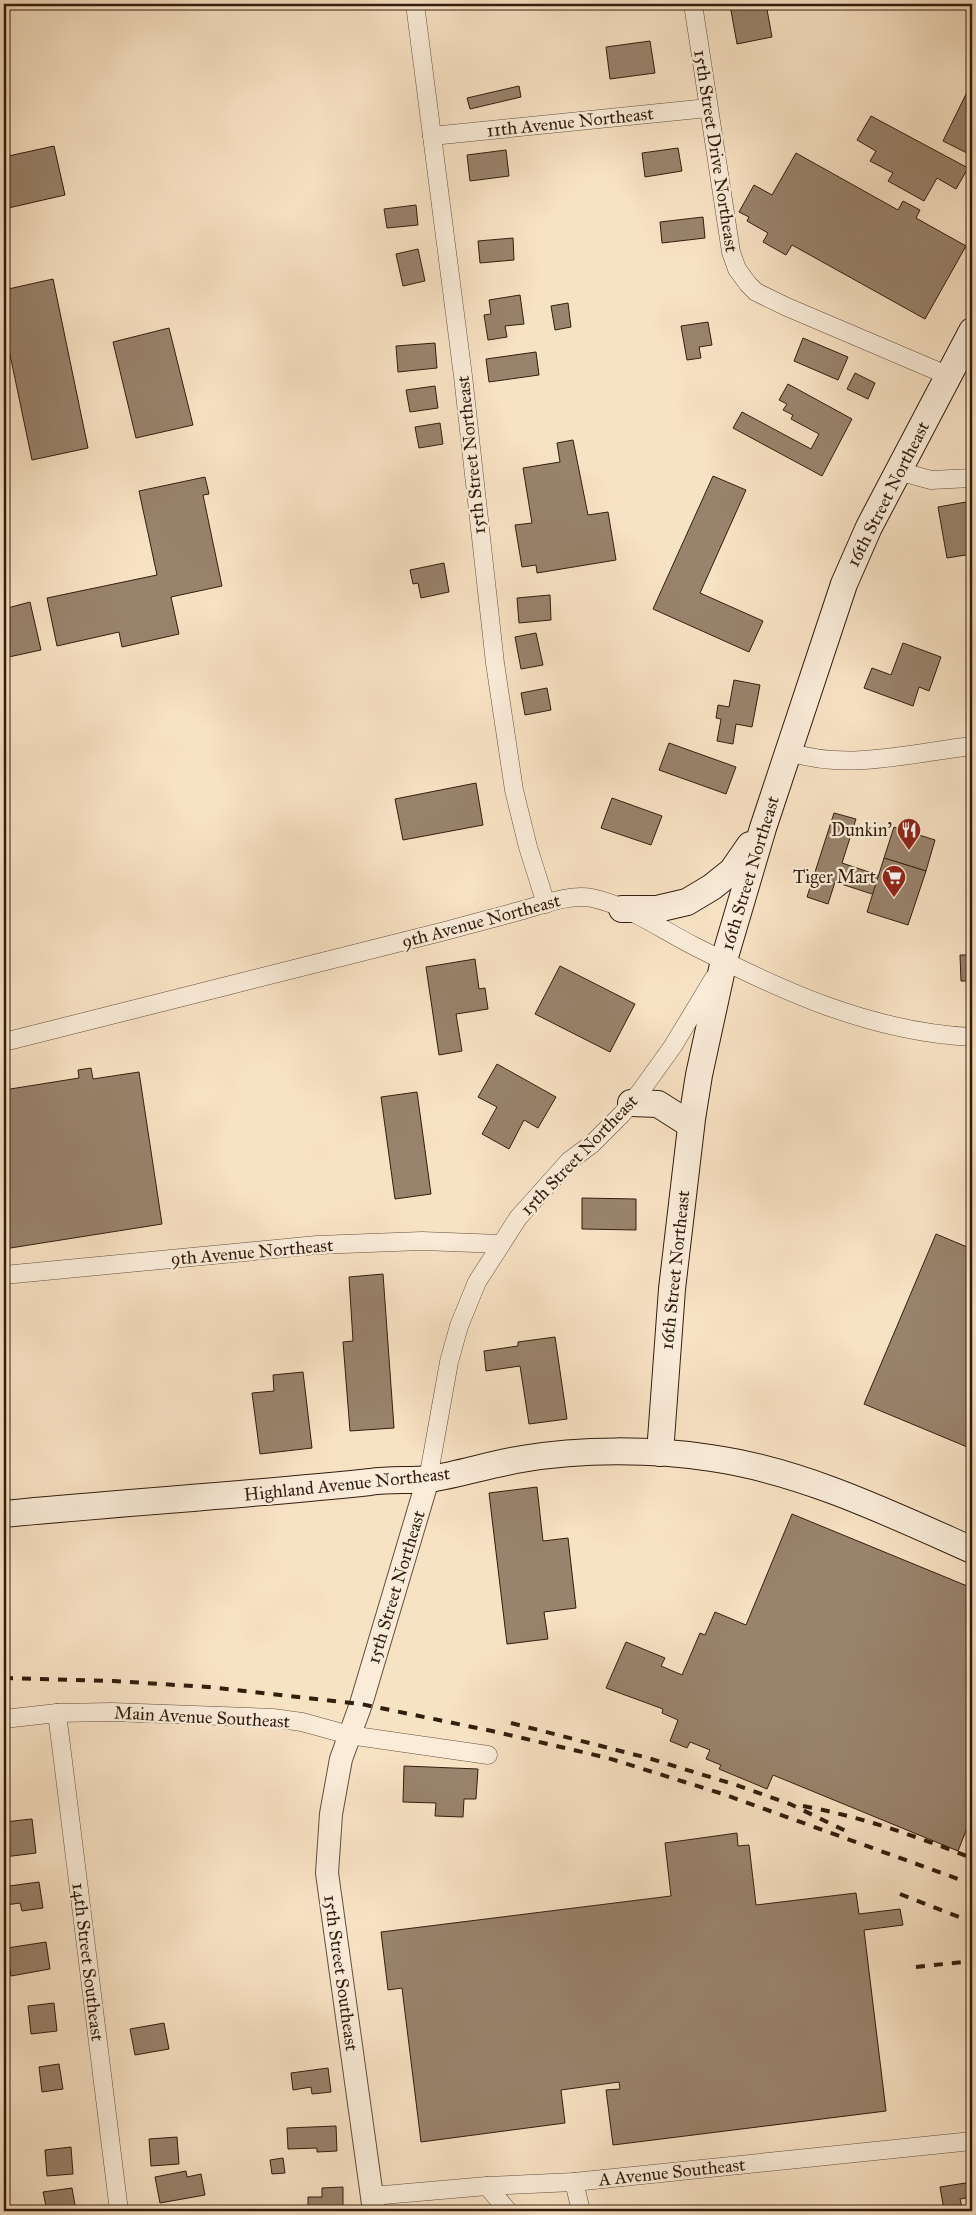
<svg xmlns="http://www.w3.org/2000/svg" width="976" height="2215" font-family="'IM FELL Great Primer',serif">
	<rect width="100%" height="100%" fill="#f8e2c4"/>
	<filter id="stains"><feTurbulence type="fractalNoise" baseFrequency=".004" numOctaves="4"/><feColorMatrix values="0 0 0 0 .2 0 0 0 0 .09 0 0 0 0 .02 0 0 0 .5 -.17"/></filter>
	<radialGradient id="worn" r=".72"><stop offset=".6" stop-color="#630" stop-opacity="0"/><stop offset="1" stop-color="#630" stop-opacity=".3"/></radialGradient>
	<g fill="#99836c" stroke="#331d0d">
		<polygon points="739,4 766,4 772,37 737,44 730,5"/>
		<polygon points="650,41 655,73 610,79 606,47"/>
		<polygon points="972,82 972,153 971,155 943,141"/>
		<polygon points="519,86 521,97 470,109 467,98"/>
		<polygon points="871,116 968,168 956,189 937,178 924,201 888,181 893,173 870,161 876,151 857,140"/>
		<polygon points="54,146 65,195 4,209 4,157"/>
		<polygon points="678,148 682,171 645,177 642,153"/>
		<polygon points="506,150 509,176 470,181 467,155"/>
		<polygon points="796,153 898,210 903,201 920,210 916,218 966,246 925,319 792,245 786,255 763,242 768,233 747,221 749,217 739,212 754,185 772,195"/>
		<polygon points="416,205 418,225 387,228 384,209"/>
		<polygon points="703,217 705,238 662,243 660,222"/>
		<polygon points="513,238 514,260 480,263 478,241"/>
		<polygon points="418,249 425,281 403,286 396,254"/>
		<polygon points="53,279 88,448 32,460 4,326 4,290"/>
		<polygon points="520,295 524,324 505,326 507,337 488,340 484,315 491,314 489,300"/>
		<polygon points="568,303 571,327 555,330 551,306"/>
		<polygon points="708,322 712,345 699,347 701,358 687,360 681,326"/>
		<polygon points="169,328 193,425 136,438 113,342"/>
		<polygon points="803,338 848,357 838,380 794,361"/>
		<polygon points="435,343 437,368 398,372 396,346"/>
		<polygon points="536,352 539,375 489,382 486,359"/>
		<polygon points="855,373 875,383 868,399 847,389"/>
		<polygon points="788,384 852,419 822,476 733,428 742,412 811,449 819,434 791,419 793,415 783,410 787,404 779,400"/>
		<polygon points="435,386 438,408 410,412 406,390"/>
		<polygon points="440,423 443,444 419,448 415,427"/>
		<polygon points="573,440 588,515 608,512 616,560 537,573 536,565 522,567 515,525 532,523 523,468 560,462 557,443"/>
		<polygon points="713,476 746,490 700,593 763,621 749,652 653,609"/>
		<polygon points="205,477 209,494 203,495 222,586 171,597 179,634 122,647 119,632 57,646 47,598 157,575 139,491"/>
		<polygon points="972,501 972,554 947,558 938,507"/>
		<polygon points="444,563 449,592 421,598 418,583 413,584 410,570"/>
		<polygon points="550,595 551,620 519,623 517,598"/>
		<polygon points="30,602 41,650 4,658 4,609"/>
		<polygon points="536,633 543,665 521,669 515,637"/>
		<polygon points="903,643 941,657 929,691 919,687 913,706 864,688 872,668 891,675"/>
		<polygon points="734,680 760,685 752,727 736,724 733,744 717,741 721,719 716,718 718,705 729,707"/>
		<polygon points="547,688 551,710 525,715 521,693"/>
		<polygon points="669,743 736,767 726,794 659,770"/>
		<polygon points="476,783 483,825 403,840 395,799"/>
		<polygon points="612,798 662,816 651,845 601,828"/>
		<polygon points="834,813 856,819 842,863 881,876 875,895 835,882 828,904 807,897"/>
		<polygon points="894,827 935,840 926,871 884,858"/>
		<polygon points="884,858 926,871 908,925 867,912"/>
		<polygon points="960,955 972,955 972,981 961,981"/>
		<polygon points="475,959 479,989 485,988 488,1009 456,1014 462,1051 439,1055 426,967"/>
		<polygon points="560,966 635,1004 610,1052 535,1014"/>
		<polygon points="497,1064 556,1097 538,1128 524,1120 509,1149 482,1134 497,1107 478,1097"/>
		<polygon points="91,1068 93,1079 139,1072 162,1224 4,1249 4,1090 79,1078 78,1070"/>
		<polygon points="417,1092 431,1194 395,1199 381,1097"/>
		<polygon points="582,1198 636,1199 636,1230 582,1229"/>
		<polygon points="936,1234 972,1249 972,1449 864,1404"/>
		<polygon points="383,1274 394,1428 350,1431 343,1342 353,1341 349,1277"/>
		<polygon points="555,1337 567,1419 529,1424 520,1366 486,1371 484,1351 518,1346 518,1342"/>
		<polygon points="303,1372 312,1448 260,1454 252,1393 274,1391 273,1375"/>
		<polygon points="537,1487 543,1541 568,1538 576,1608 544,1612 548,1639 507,1644 489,1493"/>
		<polygon points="792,1514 972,1588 972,1825 969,1823 958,1851 773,1775 767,1789 719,1769 721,1765 706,1759 710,1750 690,1742 687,1748 670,1741 678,1720 662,1713 663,1709 606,1688 626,1642 665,1658 661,1666 682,1675 700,1633 705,1635 715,1612 746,1625"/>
		<polygon points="404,1766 478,1769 476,1799 464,1799 463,1817 435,1816 436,1803 403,1802"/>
		<polygon points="32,1819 36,1853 4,1857 4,1822"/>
		<polygon points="737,1833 738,1846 749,1845 756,1905 856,1893 859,1914 900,1909 903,1925 864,1930 886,2111 613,2145 606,2090 620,2089 619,2082 561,2090 565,2123 421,2142 402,1988 388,1990 381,1932 671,1896 665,1843"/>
		<polygon points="39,1882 43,1908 22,1911 20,1903 6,1905 6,1910 4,1911 4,1894 10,1893 9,1886"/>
		<polygon points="46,1942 50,1969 11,1976 7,1948"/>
		<polygon points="54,2003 57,2031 31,2034 28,2006"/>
		<polygon points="164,2023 169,2049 135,2055 130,2029"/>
		<polygon points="59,2064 63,2089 42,2092 39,2067"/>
		<polygon points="328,2068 331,2092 312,2094 311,2087 293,2090 291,2073"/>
		<polygon points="336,2126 337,2151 317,2152 317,2148 288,2149 287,2128"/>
		<polygon points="177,2137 179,2164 151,2166 149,2139"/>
		<polygon points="71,2147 73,2174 47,2176 45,2150"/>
		<polygon points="283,2158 285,2173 272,2174 270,2160"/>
		<polygon points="186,2171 187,2177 201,2174 205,2195 160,2203 155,2177"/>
		<polygon points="972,2182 972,2197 960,2199 962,2207 944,2210 940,2187"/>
		<polygon points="343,2187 343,2211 308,2211 308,2197 322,2197 322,2188"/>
		<polygon points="72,2188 76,2211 58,2211 58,2209 47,2211 43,2192"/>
	</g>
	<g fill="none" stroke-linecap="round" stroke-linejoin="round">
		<defs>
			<g id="minor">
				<polyline points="415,4 463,376 495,663 514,790 528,847 546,904"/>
				<polyline points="693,4 731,252 737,269 748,284 756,292 787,307 949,376"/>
				<polyline points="432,136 708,108"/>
				<polyline points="898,471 931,480 972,478"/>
				<path d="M789,752C849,771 911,753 972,746"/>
				<path d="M4,1042C152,1005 301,967 449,930C474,923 498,917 523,910C545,904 569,894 592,898C629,906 661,929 694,946C782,991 871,1032 972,1037"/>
				<polyline points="4,1275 317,1245 422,1241 501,1244"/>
				<polyline points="428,1479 449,1362 459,1326 477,1282 518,1218 569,1161 592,1144 622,1114 640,1092 673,1046 714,978"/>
				<polyline points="57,1713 119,2211"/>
				<polyline points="4,1719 57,1713 112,1712 273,1718 302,1722 349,1735 488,1755"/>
				<polyline points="574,2182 581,2211"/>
				<polyline points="487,2186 508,2211"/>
				<polyline points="372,2196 487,2186 574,2182 972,2141"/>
			</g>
			<polyline id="tertiary" points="374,2211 327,1873 331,1814 341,1759 361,1704 428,1479"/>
			<g id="secondary">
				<polyline points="622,909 657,909 687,902 712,887 732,871 750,845"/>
				<polyline points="631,1103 658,1104 691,1125"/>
				<polyline points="660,1453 672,1289 692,1119 699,1075 724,960 763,828 844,584 869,527 972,331"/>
				<path d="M4,1514C126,1502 248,1495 370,1482C390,1479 410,1481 430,1479C461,1474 491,1464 522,1459C580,1449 652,1449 711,1458C802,1471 889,1513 972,1550"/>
			</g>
		</defs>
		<use href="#minor" stroke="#644e3b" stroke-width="19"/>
		<use href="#tertiary" stroke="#644e3b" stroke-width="24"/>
		<use href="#secondary" stroke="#331d0d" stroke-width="28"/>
		<use href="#minor" stroke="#faecd9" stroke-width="18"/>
		<use href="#tertiary" stroke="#faecd9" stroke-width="22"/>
		<use href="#secondary" stroke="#faecd9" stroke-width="26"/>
		<g stroke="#331d0d" stroke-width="4" stroke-dasharray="9 9" stroke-linecap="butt">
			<polyline points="4,1678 114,1681 208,1687 361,1704 492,1731 608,1758 723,1794 972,1884"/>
			<polyline points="511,1723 648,1758 733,1784 790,1804 852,1834"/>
			<path d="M803,1806C863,1817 915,1836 972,1858"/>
			<polyline points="900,1894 972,1922"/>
			<polyline points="916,1967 972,1961"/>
		</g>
	</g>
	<defs>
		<symbol id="restaurant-pin" viewBox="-11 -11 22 30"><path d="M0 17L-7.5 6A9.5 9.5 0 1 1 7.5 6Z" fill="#8f2418" stroke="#faecd9"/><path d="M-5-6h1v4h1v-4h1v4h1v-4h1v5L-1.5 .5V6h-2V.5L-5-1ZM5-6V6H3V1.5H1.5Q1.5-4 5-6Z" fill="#fff"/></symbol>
		<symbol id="supermarket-pin" viewBox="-11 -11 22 30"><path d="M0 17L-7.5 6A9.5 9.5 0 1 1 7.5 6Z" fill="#8f2418" stroke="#faecd9"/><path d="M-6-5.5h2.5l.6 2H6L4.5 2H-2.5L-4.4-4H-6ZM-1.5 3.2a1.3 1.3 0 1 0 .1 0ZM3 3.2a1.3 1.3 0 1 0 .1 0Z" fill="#fff"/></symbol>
	</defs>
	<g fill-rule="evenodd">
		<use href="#restaurant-pin" x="895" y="816" width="28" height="38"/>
		<use href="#supermarket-pin" x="880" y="863" width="28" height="38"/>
	</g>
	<g text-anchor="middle" stroke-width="4.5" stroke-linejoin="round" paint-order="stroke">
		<g font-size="18" fill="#331d0d" stroke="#faecd9">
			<text transform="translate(570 122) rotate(-6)" y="6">11th Avenue Northeast</text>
			<text transform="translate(716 151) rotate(81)" y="6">15th Street Drive Northeast</text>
			<text transform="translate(471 455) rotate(-96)" y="6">15th Street Northeast</text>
			<text transform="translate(888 494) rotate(-63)" y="6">16th Street Northeast</text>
			<text transform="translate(750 873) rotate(-73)" y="6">16th Street Northeast</text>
			<text transform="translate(481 921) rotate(-15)" y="6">9th Avenue Northeast</text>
			<text transform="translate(579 1155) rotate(-46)" y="6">15th Street Northeast</text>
			<text transform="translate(252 1252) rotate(-5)" y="6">9th Avenue Northeast</text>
			<text transform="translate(675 1270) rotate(-84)" y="6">16th Street Northeast</text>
			<text transform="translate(347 1484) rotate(-6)" y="6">Highland Avenue Northeast</text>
			<text transform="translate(396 1587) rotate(-73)" y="6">15th Street Northeast</text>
			<text transform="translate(202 1717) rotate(3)" y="6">Main Avenue Southeast</text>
			<text transform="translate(88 1962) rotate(83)" y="6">14th Street Southeast</text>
			<text transform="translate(341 1973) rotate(82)" y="6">15th Street Southeast</text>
			<text transform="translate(672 2172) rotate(-6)" y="6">A Avenue Southeast</text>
		</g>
		<g font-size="18" fill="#331d0d" stroke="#faecd9" text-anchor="end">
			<text x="892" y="836">Dunkin'</text>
			<text x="876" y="883">Tiger Mart</text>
		</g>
	</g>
	<rect width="976" height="2215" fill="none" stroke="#f8e2c4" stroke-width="20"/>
	<rect x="5" y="5" width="966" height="2205" fill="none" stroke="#331d0d" stroke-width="2.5"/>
	<rect x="10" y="10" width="956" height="2195" fill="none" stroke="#331d0d"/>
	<rect width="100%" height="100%" filter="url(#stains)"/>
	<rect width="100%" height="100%" fill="url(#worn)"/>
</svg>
